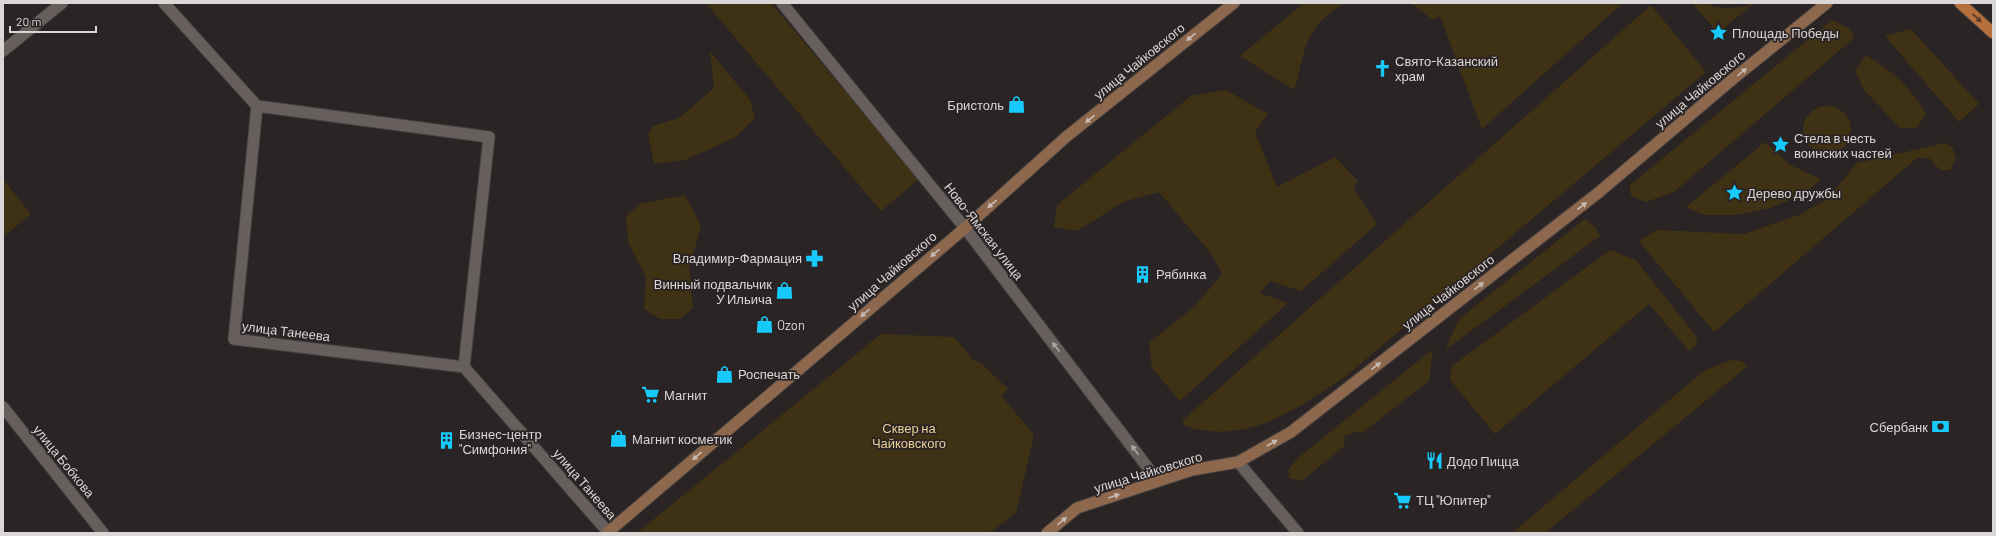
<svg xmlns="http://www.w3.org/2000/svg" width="1996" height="536" font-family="Barlow,sans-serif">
	<rect width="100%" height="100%" fill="#2b2424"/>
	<g fill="#3f3113">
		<polygon points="706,3 771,3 919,179 881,211"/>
		<path d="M1304,3H1344C1322,17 1309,31 1303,56C1299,68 1299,79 1294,90L1240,56Z"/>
		<polygon points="1409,3 1623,3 1482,129 1440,16 1433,20 1415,6"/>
		<polygon points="1692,3 1706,3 1715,7 1725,8 1744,7 1754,3 1718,33"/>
		<path d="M1651,5L1706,72L1345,377C1296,409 1247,446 1185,426L1182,421Z"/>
		<polygon points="1832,20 1850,29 1854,38 1674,192 1646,202 1631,196 1630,185"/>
		<polygon points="1911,29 1979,104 1959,122 1885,36"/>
		<polygon points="710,51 750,100 755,118 736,137 685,160 654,164 648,134 653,126 679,118 714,88"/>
		<path d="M1866,55C1891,70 1911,88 1926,113L1917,128H1900L1864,90L1855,71Z"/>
		<polygon points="1226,90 1268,114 1255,132 1277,187 1335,157 1358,181 1353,187 1377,224 1301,291 1270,281 1260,293 1288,303 1180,401 1152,368 1149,343 1194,307 1222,274 1212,255 1159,192 1123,202 1077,231 1054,227 1057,205 1191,96"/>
		<circle cx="1827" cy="130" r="24"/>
		<polygon points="1765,142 1790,165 1821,179 1804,194 1770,208 1737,215 1704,215 1686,207"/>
		<polygon points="1945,143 1952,147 1956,159 1950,170 1940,170 1929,158 1917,158 1714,332 1639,241 1656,230 1744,234 1799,215 1827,199 1857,163"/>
		<polygon points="3,179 31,214 3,237"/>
		<polygon points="685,195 701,226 689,269 693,308 680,319 660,319 644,309 646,277 628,242 626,216 640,204"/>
		<polygon points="1585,219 1595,227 1600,236 1445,350 1459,319"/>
		<polygon points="1610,250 1636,260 1696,336 1697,344 1689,351 1649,304 1495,434 1450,380 1452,366"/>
		<polygon points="881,334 954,337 973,360 980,362 1008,389 1001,395 1034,435 1016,513 989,533 637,533"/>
		<polygon points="1433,349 1429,381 1362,433 1354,432 1345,436 1344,446 1302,481 1290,478 1288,471 1298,458"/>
		<polygon points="1731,360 1741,361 1748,366 1545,533 1512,533 1705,370"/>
	</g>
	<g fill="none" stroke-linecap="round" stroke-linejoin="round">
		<defs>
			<g id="minor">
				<polyline points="164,3 257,106 234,339 464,367 608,532"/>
				<polyline points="3,51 62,3"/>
				<polyline points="257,106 489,137 464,367"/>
				<polyline points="3,407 103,533"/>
				<polyline points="1238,462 1298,533"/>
			</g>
			<polyline id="tertiary" points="782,3 965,228 1158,481"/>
			<g id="secondary">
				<polyline points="607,533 965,228 1066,137 1234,3"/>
				<polyline points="1047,533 1077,508 1192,470 1238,462 1291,432 1598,193 1734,78 1827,3"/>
			</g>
			<polyline id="primary" points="1960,3 1993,33"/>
		</defs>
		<use href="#minor" stroke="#474242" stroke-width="13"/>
		<use href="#tertiary" stroke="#474242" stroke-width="13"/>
		<use href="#secondary" stroke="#474242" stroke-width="13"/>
		<use href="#primary" stroke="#474242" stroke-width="13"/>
		<use href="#minor" stroke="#665f5e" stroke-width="11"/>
		<use href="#tertiary" stroke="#665f5e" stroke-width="11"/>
		<use href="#secondary" stroke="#8e684c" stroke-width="11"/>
		<use href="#primary" stroke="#b7703b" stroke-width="11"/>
	</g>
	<defs><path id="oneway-solid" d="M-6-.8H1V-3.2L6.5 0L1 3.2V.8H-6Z"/></defs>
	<use fill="#553b2b" href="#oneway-solid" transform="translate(1977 18) rotate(43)"/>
	<g fill="#c8bbb4">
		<use href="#oneway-solid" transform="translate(1191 37) rotate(141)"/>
		<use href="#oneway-solid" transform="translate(1742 72) rotate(-39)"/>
		<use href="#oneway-solid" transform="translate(1090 119) rotate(141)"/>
		<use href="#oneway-solid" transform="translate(992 204) rotate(139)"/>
		<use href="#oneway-solid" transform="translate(1582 206) rotate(-38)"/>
		<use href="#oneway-solid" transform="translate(935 253) rotate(139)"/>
		<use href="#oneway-solid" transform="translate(1479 286) rotate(-38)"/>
		<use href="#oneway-solid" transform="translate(865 313) rotate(140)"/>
		<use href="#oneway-solid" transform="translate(1376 366) rotate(-38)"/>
		<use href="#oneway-solid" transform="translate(1272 443) rotate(-30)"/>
		<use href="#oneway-solid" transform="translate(697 456) rotate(140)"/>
		<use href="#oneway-solid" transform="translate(1114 496) rotate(-19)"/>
		<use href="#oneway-solid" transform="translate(1062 521) rotate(-39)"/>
	</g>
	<g fill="#ada7a7">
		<use href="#oneway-solid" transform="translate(1056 347) rotate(-127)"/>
		<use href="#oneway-solid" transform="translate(1135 450) rotate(-127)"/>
	</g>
	<defs>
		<symbol id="sight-bare" viewBox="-9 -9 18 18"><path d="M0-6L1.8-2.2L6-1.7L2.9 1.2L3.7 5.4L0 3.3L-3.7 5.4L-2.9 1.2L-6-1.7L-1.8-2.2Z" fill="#18cafc" stroke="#2b2424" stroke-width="2.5" paint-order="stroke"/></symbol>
		<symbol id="church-bare" viewBox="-9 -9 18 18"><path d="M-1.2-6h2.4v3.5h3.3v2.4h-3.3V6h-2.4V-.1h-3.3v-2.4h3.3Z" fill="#18cafc" stroke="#2b2424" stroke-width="2.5" paint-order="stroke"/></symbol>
		<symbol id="shop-bare" viewBox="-9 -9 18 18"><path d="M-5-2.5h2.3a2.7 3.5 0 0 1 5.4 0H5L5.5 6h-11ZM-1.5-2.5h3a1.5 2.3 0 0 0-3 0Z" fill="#18cafc" stroke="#2b2424" stroke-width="2.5" paint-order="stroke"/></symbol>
		<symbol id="pharmacy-bare" viewBox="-9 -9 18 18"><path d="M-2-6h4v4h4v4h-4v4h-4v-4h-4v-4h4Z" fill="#18cafc" stroke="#2b2424" stroke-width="2.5" paint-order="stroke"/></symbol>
		<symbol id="building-bare" viewBox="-9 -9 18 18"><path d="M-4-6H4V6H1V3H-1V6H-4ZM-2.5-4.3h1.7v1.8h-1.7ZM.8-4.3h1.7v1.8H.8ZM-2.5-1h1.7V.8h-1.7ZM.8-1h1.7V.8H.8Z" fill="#18cafc" stroke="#2b2424" stroke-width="2.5" paint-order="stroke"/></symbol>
		<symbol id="supermarket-bare" viewBox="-9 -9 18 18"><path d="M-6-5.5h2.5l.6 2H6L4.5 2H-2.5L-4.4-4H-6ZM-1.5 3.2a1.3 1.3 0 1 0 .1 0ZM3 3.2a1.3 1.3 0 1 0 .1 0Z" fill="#18cafc" stroke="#2b2424" stroke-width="2.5" paint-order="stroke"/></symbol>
		<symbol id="bank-bare" viewBox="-9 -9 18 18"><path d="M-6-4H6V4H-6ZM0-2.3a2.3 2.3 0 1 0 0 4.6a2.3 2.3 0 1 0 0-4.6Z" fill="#18cafc" stroke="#2b2424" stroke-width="2.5" paint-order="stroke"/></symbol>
		<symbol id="restaurant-bare" viewBox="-9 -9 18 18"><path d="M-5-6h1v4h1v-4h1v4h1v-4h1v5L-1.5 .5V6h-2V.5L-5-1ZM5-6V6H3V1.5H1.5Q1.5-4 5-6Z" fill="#18cafc" stroke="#2b2424" stroke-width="2.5" paint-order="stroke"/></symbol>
	</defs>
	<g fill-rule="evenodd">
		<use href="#sight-bare" x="1706" y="20" width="25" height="25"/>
		<use href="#church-bare" x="1370" y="56" width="25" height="25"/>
		<use href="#shop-bare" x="1004" y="92" width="25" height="25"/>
		<use href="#sight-bare" x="1768" y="132" width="25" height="25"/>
		<use href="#sight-bare" x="1722" y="180" width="25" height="25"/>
		<use href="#pharmacy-bare" x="802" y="246" width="25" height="25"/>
		<use href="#building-bare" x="1130" y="262" width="25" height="25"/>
		<use href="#shop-bare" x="772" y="278" width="25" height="25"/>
		<use href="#shop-bare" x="752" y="312" width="25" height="25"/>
		<use href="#shop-bare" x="712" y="362" width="25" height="25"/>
		<use href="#supermarket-bare" x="638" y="382" width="25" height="25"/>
		<use href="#bank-bare" x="1928" y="414" width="25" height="25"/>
		<use href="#shop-bare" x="606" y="426" width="25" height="25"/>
		<use href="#building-bare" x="434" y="428" width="25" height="25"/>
		<use href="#restaurant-bare" x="1422" y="448" width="25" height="25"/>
		<use href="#supermarket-bare" x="1390" y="488" width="25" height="25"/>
	</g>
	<g text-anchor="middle" stroke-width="3.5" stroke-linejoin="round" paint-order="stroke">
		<g font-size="13" fill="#dcd7d7" stroke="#2b2424" text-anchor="start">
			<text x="1732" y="38">Площадь Победы</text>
			<text x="1395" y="66">Свято-Казанский<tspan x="1395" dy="15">храм</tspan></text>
			<text x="1004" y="110" text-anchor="end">Бристоль</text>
			<text x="1794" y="143">Стела в честь<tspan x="1794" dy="15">воинских частей</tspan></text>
			<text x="1747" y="198">Дерево дружбы</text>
			<text x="802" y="263" text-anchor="end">Владимир-Фармация</text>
			<text x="1156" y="279">Рябинка</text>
			<text x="772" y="289" text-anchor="end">Винный подвальчик<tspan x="772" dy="15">У Ильича</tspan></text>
			<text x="777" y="330">Ozon</text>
			<text x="738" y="379">Роспечать</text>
			<text x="664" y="400">Магнит</text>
			<text x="1928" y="432" text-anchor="end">Сбербанк</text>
			<text x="459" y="439">Бизнес-центр<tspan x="459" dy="15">"Симфония"</tspan></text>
			<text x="632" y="444">Магнит косметик</text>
			<text x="1447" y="466">Додо Пицца</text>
			<text x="1416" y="505">ТЦ "Юпитер"</text>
		</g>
		<g font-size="13" fill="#dcd7d7" stroke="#2b2424">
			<text transform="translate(1139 61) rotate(-39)" y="5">улица Чайковского</text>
			<text transform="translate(1700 89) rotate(-40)" y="5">улица Чайковского</text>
			<text transform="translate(984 231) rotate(52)" y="5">Ново-Ямская улица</text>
			<text transform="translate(892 271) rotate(-41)" y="5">улица Чайковского</text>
			<text transform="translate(1448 292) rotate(-38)" y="5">улица Чайковского</text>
			<text transform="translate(286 331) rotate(7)" y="5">улица Танеева</text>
			<text transform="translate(64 461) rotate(51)" y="5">улица Бобкова</text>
			<text transform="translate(1148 472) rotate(-17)" y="5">улица Чайковского</text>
			<text transform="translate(585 484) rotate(49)" y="5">улица Танеева</text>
		</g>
		<g font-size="13" fill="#eacd95" stroke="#2b2424">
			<text x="909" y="433">Сквер на<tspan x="909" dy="15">Чайковского</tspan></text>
		</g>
	</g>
	<rect width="1996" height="536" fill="none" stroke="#dcd7d7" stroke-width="8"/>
	<path d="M10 26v6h86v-6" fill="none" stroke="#dcd7d7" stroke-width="2"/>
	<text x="16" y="26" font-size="12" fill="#dcd7d7" stroke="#2b2424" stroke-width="3" paint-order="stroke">20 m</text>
</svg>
